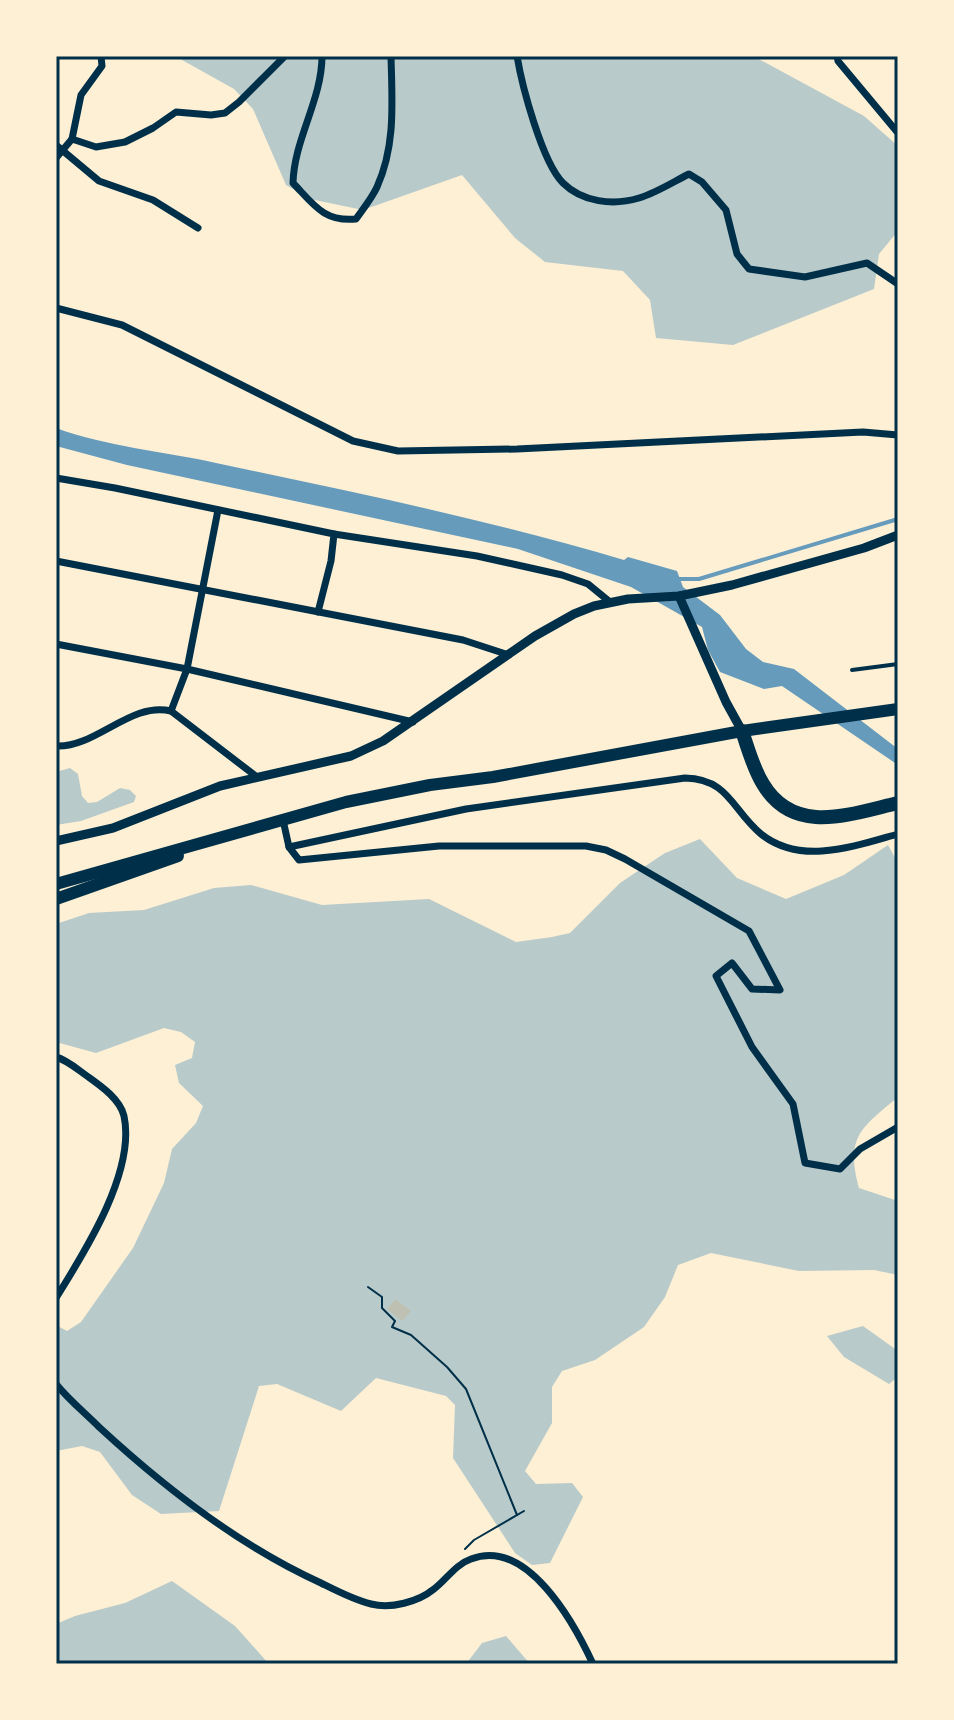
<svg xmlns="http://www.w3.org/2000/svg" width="954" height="1720" font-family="Mulish,sans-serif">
	<rect width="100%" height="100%" fill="#fdf0d5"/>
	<g fill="#b9caca">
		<polygon points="175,56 753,56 864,116 898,146 898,231 879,254 874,289 733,345 656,338 650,300 623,271 545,262 515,238 462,175 363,210 310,199 286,185 253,109 234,89"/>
		<polygon points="70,768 78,774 82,796 88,803 97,802 120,788 130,790 136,796 134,802 81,821 56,825 56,772"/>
		<path d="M700,839L737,878L786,899L844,875L888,845L898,863V1097C861,1128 845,1137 859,1188L898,1201V1275L874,1270L799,1271L711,1253L678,1265L665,1297L644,1327L595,1360L562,1371L552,1387V1423L525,1471L536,1484L572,1483L583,1497L550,1563L532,1565L515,1553L453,1458L455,1405L446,1396L376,1378L341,1411L277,1384L259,1386L219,1511L161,1514L132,1495L100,1452L82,1446L56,1451V1325L67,1331L81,1322L133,1248L164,1183L172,1149L196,1123L203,1106L179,1083L175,1065L192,1058L195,1042L181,1032L164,1028L96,1053L56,1042V924L89,913L144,910L214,888L251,885L322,905L429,899L516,942L552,937L570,933L620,883L665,853Z"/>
		<polygon points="863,1326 898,1351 898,1377 889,1384 844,1357 827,1336"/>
		<polygon points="172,1581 235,1626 269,1664 56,1664 56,1624 75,1616 125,1603"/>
		<polygon points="506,1636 530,1664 466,1664 482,1643"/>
	</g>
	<path fill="#669bbc" d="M56,428C108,447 163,451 216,463C353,492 490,520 624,560L628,557L677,571L683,587L720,615L746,649L763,662L794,669L898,749V765L782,686L764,689L720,672L708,650L702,627L631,587L518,549L127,465L56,446Z"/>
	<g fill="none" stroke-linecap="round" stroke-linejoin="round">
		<polyline stroke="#669bbc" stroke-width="4" points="677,579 699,579 898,519"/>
	</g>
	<polygon fill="#bec0b2" points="395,1299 411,1311 402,1321 387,1309"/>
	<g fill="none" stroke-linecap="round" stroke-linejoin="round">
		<g stroke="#003049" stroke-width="2">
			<polyline points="368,1287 382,1297 382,1308 395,1321 392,1327 411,1335 447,1367 466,1389 517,1515"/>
			<polyline points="465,1549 474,1540 524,1511"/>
		</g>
		<polyline stroke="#003049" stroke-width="4" points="852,670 898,664"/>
		<g stroke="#003049" stroke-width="7">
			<path d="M322,56C322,100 294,139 293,183C314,205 324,222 356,219C363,209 372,198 377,187C396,145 392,101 391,56"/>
			<path d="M517,56C522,86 542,162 563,183C582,202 613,206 639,198C656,193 673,182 689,174L702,182L726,210L737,254L749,269L805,277L867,263L898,284"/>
			<polyline points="837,56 838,61 898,133"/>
			<polyline points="72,139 81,95 102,66 101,56"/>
			<polyline points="56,145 99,181 153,200 198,228"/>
			<polyline points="56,158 72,139 96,147 125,142 153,128 176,112 211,115 225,113 239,102 285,56"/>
			<polyline points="56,308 122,325 353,441 398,451 517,449 863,432 898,435"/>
			<polyline points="56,478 115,488 334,534 331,561 318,612"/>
			<polyline points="334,534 477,556 562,575 588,584 610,602"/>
			<polyline points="56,561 463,640 509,655"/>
			<polyline points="56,644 187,669 413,722"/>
			<polyline points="171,711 187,669 218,510"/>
			<path d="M56,746C96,748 131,701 171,711L257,777"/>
			<polyline points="283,820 289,847 299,860 439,846 586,846 606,850 625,859 749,931 780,990 752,989 732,963 716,976 752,1047 793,1104 805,1163 840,1169 860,1149 898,1127"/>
			<path d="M289,847L466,809L685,778C729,779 732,810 761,834C801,866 855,846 898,834"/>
			<path d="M56,1057C67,1060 77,1069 87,1076C101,1086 120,1099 124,1116C136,1172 84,1253 56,1298"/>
			<path d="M56,1384C69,1400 85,1413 99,1427C165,1488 239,1546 321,1583C337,1591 354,1600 371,1604C391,1609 418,1602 434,1589C446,1580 456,1564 471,1559C527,1537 574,1623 593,1664"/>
		</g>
		<g stroke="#003049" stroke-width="9">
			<polyline points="679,596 726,702 742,731"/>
			<polyline points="56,841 113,828 220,786 351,756 383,741 535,636 574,614 594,606 628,599 679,596 732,585 864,548 898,535"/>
		</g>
		<g stroke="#003049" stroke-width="12">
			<polyline points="56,884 346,802 430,785 493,777 742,731 898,709"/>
			<polyline points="56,899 178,856"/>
		</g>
		<path stroke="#003049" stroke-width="14" d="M742,731C748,748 753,768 763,784C794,836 850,814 898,803"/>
	</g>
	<rect width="954" height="1720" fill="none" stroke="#fdf0d5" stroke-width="116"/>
	<rect x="58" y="58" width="838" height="1604" fill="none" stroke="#003049" stroke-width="3"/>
</svg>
